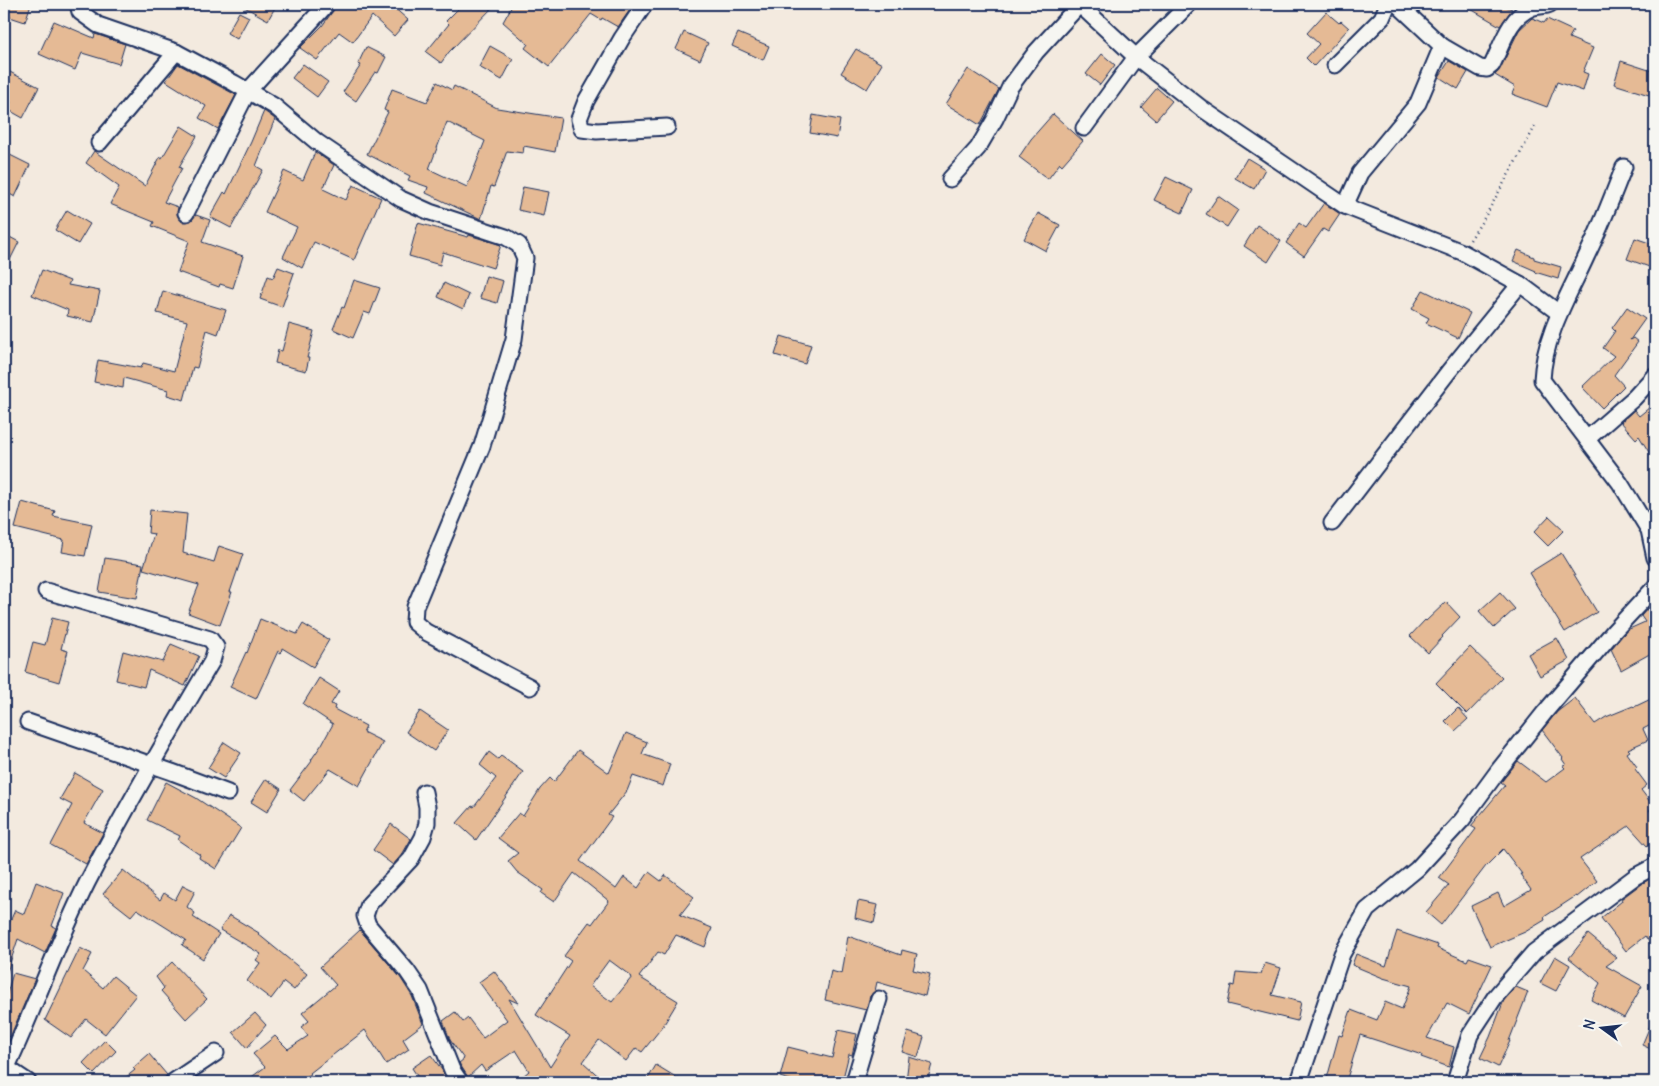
<svg xmlns="http://www.w3.org/2000/svg" width="1659" height="1086" font-family="Delius,sans-serif">
	<rect width="100%" height="100%" fill="#f3eadf"/>
	<filter id="ink" filterUnits="userSpaceOnUse"><feTurbulence type="fractalNoise" baseFrequency=".02" numOctaves="2"/><feDisplacementMap in="SourceGraphic" scale="10" xChannelSelector="R" yChannelSelector="G"/><feConvolveMatrix kernelMatrix="1 2 1 2 8 2 1 2 1" color-interpolation-filters="sRGB"/></filter>
	<g filter="url(#ink)">
		<g fill="#e5ba95" stroke="#1b2f5e" fill-rule="evenodd">
			<polygon points="8,4 31,4 25,22 4,15"/>
			<polygon points="239,4 277,4 268,20"/>
			<polygon points="338,4 390,4 408,20 394,36 372,16 353,42 339,32 317,60 300,48 322,26"/>
			<polygon points="463,4 496,4 449,52 441,63 426,52 449,24 446,21"/>
			<polygon points="513,4 634,4 618,27 602,18 601,20 591,14 549,67 525,48 528,44 503,22"/>
			<polygon points="1462,4 1509,4 1507,7 1512,9 1500,26"/>
			<polygon points="239,12 249,17 237,39 227,33"/>
			<polygon points="1326,12 1339,23 1341,21 1349,28 1314,66 1306,58 1319,44 1307,33"/>
			<polygon points="1532,18 1544,23 1547,19 1573,31 1569,38 1593,48 1583,72 1588,74 1583,91 1557,82 1547,107 1512,94 1515,87 1495,75 1500,69 1519,30"/>
			<polygon points="54,21 94,38 95,34 125,44 119,64 82,53 75,70 39,54"/>
			<polygon points="684,32 708,43 700,60 676,49"/>
			<polygon points="738,33 769,46 763,60 732,46"/>
			<polygon points="490,46 513,59 502,80 479,67"/>
			<polygon points="366,47 386,57 378,73 375,72 356,101 343,92 361,65 358,64"/>
			<polygon points="856,49 882,64 867,89 841,73"/>
			<polygon points="1102,54 1115,65 1100,85 1086,74"/>
			<polygon points="1449,61 1468,72 1458,89 1439,77"/>
			<polygon points="1621,61 1655,72 1655,77 1649,95 1614,84"/>
			<polygon points="178,64 236,95 218,129 199,118 206,106 166,81"/>
			<polygon points="303,64 328,82 317,97 292,78"/>
			<polygon points="4,69 39,87 23,118 7,109 11,102 4,99"/>
			<polygon points="968,69 999,89 980,125 946,104"/>
			<path d="M437,82L452,90L454,86L497,108L561,118L555,152L524,146L523,153L507,151L494,187L491,186L481,219L426,193L428,187L408,180L410,176L367,154L388,112L384,110L392,89L427,102ZM447,122L485,141L467,187L429,169Z"/>
			<polygon points="1157,88 1172,101 1156,120 1141,107"/>
			<polygon points="264,111 275,119 256,166 263,170 231,228 210,217 224,192 226,194 251,142"/>
			<polygon points="1053,114 1083,141 1062,165 1060,163 1048,179 1019,157 1031,139"/>
			<polygon points="813,115 840,120 837,138 810,133"/>
			<polygon points="181,126 197,136 179,167 182,168 164,202 178,207 177,214 182,222 191,221 196,215 210,220 202,242 243,256 233,288 220,284 219,287 178,272 189,241 152,226 154,222 110,204 119,187 86,163 94,151 145,186 160,157 162,158"/>
			<polygon points="4,152 30,165 15,197 4,191"/>
			<polygon points="315,152 334,165 323,189 346,200 353,185 381,198 354,260 314,242 302,268 283,257 297,227 265,212 284,171 303,180"/>
			<polygon points="1247,158 1265,169 1254,189 1235,178"/>
			<polygon points="1166,177 1193,190 1182,213 1154,200"/>
			<polygon points="523,187 549,192 544,216 518,210"/>
			<polygon points="1218,196 1238,210 1227,227 1206,214"/>
			<polygon points="1324,203 1340,214 1328,232 1323,229 1304,256 1286,243 1299,223 1306,228"/>
			<polygon points="67,210 90,224 78,244 55,230"/>
			<polygon points="1038,213 1060,225 1046,251 1024,239"/>
			<polygon points="418,223 468,237 469,235 501,245 493,268 443,252 440,265 409,256"/>
			<polygon points="1257,225 1281,241 1268,262 1244,246"/>
			<polygon points="4,234 19,242 4,272"/>
			<polygon points="1635,238 1655,245 1655,269 1627,259"/>
			<polygon points="1518,250 1534,257 1534,259 1561,267 1558,279 1535,272 1536,271 1513,261"/>
			<polygon points="278,267 294,273 282,307 260,299 268,276 273,278"/>
			<polygon points="42,270 70,281 68,285 100,291 93,322 67,316 68,310 32,295"/>
			<polygon points="486,276 503,281 497,303 480,298"/>
			<polygon points="354,280 380,288 370,314 364,312 353,338 333,329 342,307 344,308"/>
			<polygon points="444,283 469,295 463,309 438,297"/>
			<polygon points="1423,290 1470,313 1458,338 1426,323 1429,318 1412,309"/>
			<polygon points="163,291 226,310 218,334 207,330 197,368 193,367 184,400 167,395 168,390 124,378 123,388 94,382 98,360 141,368 143,363 174,371 187,321 157,313"/>
			<polygon points="1627,307 1645,319 1630,340 1633,338 1638,342 1614,375 1624,386 1602,408 1582,387 1614,356 1603,348 1615,331 1612,328"/>
			<polygon points="289,324 314,331 307,358 309,358 306,371 275,363 278,350 282,351"/>
			<polygon points="781,336 811,345 805,364 775,355"/>
			<polygon points="1655,403 1655,462 1639,436 1636,439 1621,422 1634,410 1639,416"/>
			<polygon points="22,502 55,511 53,516 92,524 85,556 62,552 64,540 15,528"/>
			<polygon points="150,510 187,514 183,553 214,562 219,546 243,554 230,592 232,592 220,625 188,613 199,585 143,569 154,534 148,533"/>
			<polygon points="1549,516 1564,530 1548,546 1534,532"/>
			<polygon points="1561,553 1597,612 1565,632 1529,573"/>
			<polygon points="105,558 143,564 137,598 99,592"/>
			<polygon points="1500,592 1515,609 1494,628 1479,611"/>
			<polygon points="1655,600 1655,651 1621,670 1611,649 1627,630 1645,622 1641,616"/>
			<polygon points="1446,602 1460,617 1442,636 1443,637 1428,653 1410,636 1425,620 1426,621"/>
			<polygon points="52,618 68,622 61,649 68,651 59,682 25,672 33,642 45,645"/>
			<polygon points="260,619 297,634 303,624 329,640 313,667 282,648 281,653 278,651 256,699 230,687 246,652 247,653"/>
			<polygon points="1557,638 1569,660 1540,676 1528,654"/>
			<polygon points="171,644 199,656 185,686 149,670 144,687 116,680 123,651 163,662"/>
			<polygon points="1470,647 1502,678 1467,714 1436,683"/>
			<polygon points="319,678 339,691 331,704 335,706 334,709 366,726 363,732 383,742 359,786 330,769 304,801 290,790 312,761 311,760 322,744 333,724 303,704"/>
			<polygon points="1655,697 1655,723 1643,729 1648,740 1628,749 1630,751 1627,753 1637,767 1635,769 1647,785 1641,790 1654,807 1649,810 1655,817 1655,839 1647,846 1629,826 1580,859 1597,881 1577,897 1576,896 1544,917 1545,920 1525,932 1490,947 1471,906 1498,893 1504,906 1531,890 1520,874 1522,874 1503,849 1486,866 1441,925 1426,912 1449,885 1439,878 1476,829 1471,826 1505,785 1501,782 1518,761 1546,782 1565,768 1563,766 1566,765 1562,759 1563,758 1542,730 1557,712 1575,698 1595,724 1606,717 1633,706 1634,707"/>
			<polygon points="1458,708 1468,719 1455,731 1445,721"/>
			<polygon points="420,711 448,730 434,751 406,732"/>
			<path d="M626,733L647,742L642,754L670,764L663,786L633,776L627,791L608,815L612,817L580,861L616,889L624,877L638,888L649,872L661,881L665,875L694,897L680,915L712,928L705,947L676,935L664,955L658,952L639,977L678,1001L663,1026L642,1052L636,1048L626,1061L599,1040L583,1062L605,1082H516L529,1071L516,1050L485,1071L481,1065L468,1077L459,1063L464,1059L450,1040L443,1021L455,1012L463,1022L468,1018L483,1038L507,1020L479,982L494,971L518,1003L509,999L550,1067L570,1036L536,1015L571,961L564,956L589,922L592,924L609,901L574,873L554,902L541,893L543,890L517,872L508,861L518,853L498,838L519,813L523,816L540,789L550,778L554,782L578,750L609,773ZM609,960L632,977L612,1002L590,986Z"/>
			<polygon points="224,742 241,753 224,778 208,768"/>
			<polygon points="489,752 498,759 501,756 523,772 476,840 457,823 472,806 474,807 496,778 480,765"/>
			<polygon points="75,773 103,789 84,823 103,833 86,864 51,845 72,805 60,799"/>
			<polygon points="266,779 281,789 267,812 251,802"/>
			<polygon points="166,782 196,798 241,828 216,869 199,858 200,855 178,840 180,836 147,820"/>
			<polygon points="391,824 411,839 403,853 393,865 373,850"/>
			<polygon points="123,870 160,900 164,893 175,900 183,885 195,891 187,907 195,913 193,917 219,934 203,959 182,945 186,940 137,909 131,916 103,894"/>
			<polygon points="1655,876 1655,950 1645,936 1626,951 1601,918 1622,901 1621,899 1641,884"/>
			<polygon points="36,882 64,893 52,926 56,928 45,953 18,939 6,975 4,974 4,935 15,910 24,914"/>
			<polygon points="858,901 878,905 874,923 855,918"/>
			<polygon points="229,915 259,933 258,934 307,974 294,990 284,982 271,999 247,981 260,963 256,960 261,954 220,930"/>
			<polygon points="360,930 400,977 412,996 423,1024 403,1039 409,1049 386,1064 365,1030 310,1073 311,1074 298,1082 245,1082 265,1067 253,1054 275,1036 288,1049 308,1036 301,1027 309,1021 302,1013 336,985 320,967"/>
			<polygon points="1397,931 1438,945 1437,948 1467,961 1469,957 1492,965 1469,1014 1447,1003 1427,1038 1454,1047 1449,1067 1421,1057 1422,1055 1360,1035 1346,1082 1326,1082 1339,1035 1342,1036 1351,1010 1377,1020 1385,1002 1402,1009 1411,986 1383,978 1352,965 1356,954 1386,966"/>
			<polygon points="1588,934 1617,958 1606,966 1642,986 1624,1018 1591,1000 1600,983 1569,958"/>
			<polygon points="848,936 901,955 902,950 917,954 913,970 930,974 925,996 877,982 875,991 870,996 866,1010 825,1000 831,971 842,974"/>
			<polygon points="80,948 92,954 83,971 103,988 113,976 136,995 105,1034 86,1019 71,1038 45,1020"/>
			<polygon points="1555,956 1570,965 1556,991 1540,983"/>
			<polygon points="172,962 207,999 186,1019 161,991 164,988 156,977"/>
			<polygon points="1265,963 1281,968 1272,995 1301,1002 1297,1021 1227,1004 1231,985 1234,986 1236,972 1261,974"/>
			<polygon points="13,973 35,979 10,1037 4,1034 4,1004"/>
			<polygon points="1516,987 1528,992 1509,1041 1510,1041 1498,1067 1480,1058 1490,1037 1504,1000"/>
			<polygon points="255,1013 266,1025 247,1048 233,1032"/>
			<polygon points="1655,1014 1655,1051 1642,1045"/>
			<polygon points="838,1030 857,1034 852,1055 849,1054 842,1082 797,1082 780,1077 788,1047 832,1058"/>
			<polygon points="908,1032 924,1037 918,1057 902,1052"/>
			<polygon points="105,1040 116,1051 94,1074 83,1063"/>
			<polygon points="149,1054 167,1075 164,1082 120,1082 135,1070 133,1068"/>
			<polygon points="431,1055 442,1070 449,1082 421,1082 412,1068"/>
			<polygon points="909,1057 932,1064 927,1082 906,1081"/>
			<polygon points="656,1065 684,1082 646,1082"/>
		</g>
		<g fill="none" stroke-linecap="round" stroke-linejoin="round">
			<defs>
				<g id="minor">
					<polyline points="78,4 80,12 98,25 176,52 234,83 274,106 317,142 401,199 430,212 506,237 519,245 525,258 514,339 482,446 415,607 414,622 426,632 530,687"/>
					<polyline points="645,4 622,38 586,101 579,119 582,129 597,131 667,127"/>
					<polyline points="1079,4 1136,57 1084,128"/>
					<polyline points="1189,4 1136,57 1201,108 1345,206 1462,252 1520,284 1559,313"/>
					<path d="M1397,4L1442,46L1480,68L1487,69L1492,65C1502,45 1509,17 1531,8C1537,5 1544,7 1550,4"/>
					<polyline points="1335,65 1382,18 1388,4"/>
					<polyline points="99,143 176,52"/>
					<path d="M1624,167C1612,197 1601,227 1587,255C1569,295 1544,335 1542,380L1620,483L1649,530L1655,558"/>
					<polyline points="950,179 978,148 995,119 1010,87 1036,52 1080,4"/>
					<polyline points="1345,206 1360,173 1418,103 1442,46"/>
					<polyline points="186,213 248,91 327,4"/>
					<polyline points="1587,439 1634,398 1655,375"/>
					<polyline points="1332,523 1449,371 1520,284"/>
					<polyline points="28,722 172,772 228,793"/>
					<polyline points="424,792 427,807 427,823 423,837 411,859 369,904 365,916 368,925 407,971 420,990 452,1070 460,1082"/>
					<polyline points="4,1066 28,1082"/>
					<path d="M7,1067C35,1007 57,943 87,883C126,807 169,734 212,661L216,647L210,639L46,591"/>
					<polyline points="173,1082 216,1053"/>
					<polyline points="854,1082 879,999"/>
					<polyline points="1299,1082 1342,954 1367,910 1417,869 1462,820 1498,771 1545,712 1614,631 1655,587"/>
					<polyline points="1455,1082 1470,1035 1495,997 1534,952 1636,876 1655,866"/>
				</g>
			</defs>
			<use href="#minor" stroke="#1b2f5e" stroke-width="19"/>
			<polyline stroke="#1b2f5e" stroke-width="2.5" stroke-dasharray="1 4" stroke-linecap="butt" points="1470,240 1486,215 1536,125"/>
			<use href="#minor" stroke="#f6f6f2" stroke-width="15"/>
		</g>
	</g>
	<rect width="1659" height="1086" fill="none" stroke="#f6f6f2" stroke-width="20"/>
	<rect x="10" y="10" width="1639" height="1066" fill="none" stroke="#1b2f5e" stroke-width="2" filter="url(#ink)"/>
	<g transform="translate(1602 1028) rotate(285)" stroke="#f6f6f2" stroke-width="4" paint-order="stroke">
	<path d="M0-4L9 19L0 12L-9 19Z" fill="#1b2f5e"/>
	<text y="-8" font-size="14" font-weight="bold" text-anchor="middle" fill="#1b2f5e">N</text>
	</g>
</svg>
